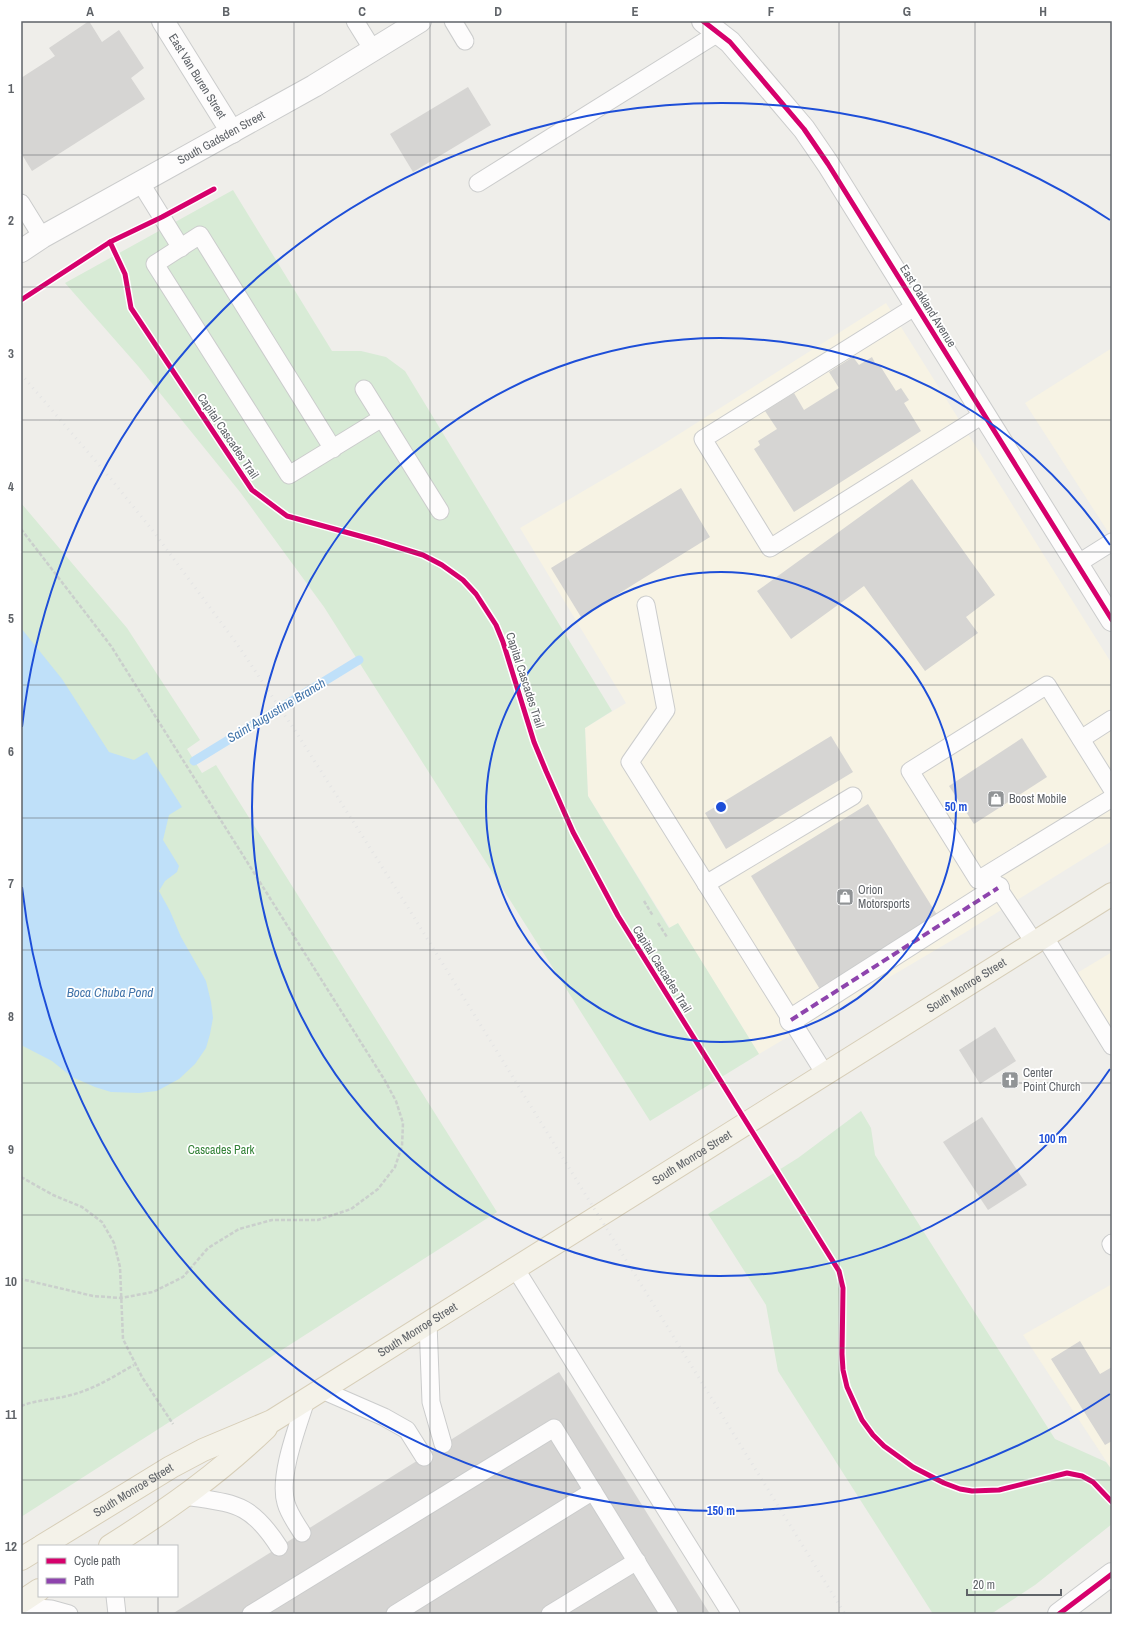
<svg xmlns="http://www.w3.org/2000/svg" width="1133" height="1635" font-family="'Archivo Narrow',sans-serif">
	<rect width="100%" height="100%" fill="#efeeea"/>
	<g fill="#f7f3e4">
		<polygon points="886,303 1112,664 1112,841 966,932 759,1054 678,924 670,928 588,796 585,728 626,703 520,528 657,448"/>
		<polygon points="1112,348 1112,538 1025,403"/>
		<polygon points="1112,952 1112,1029 1077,973"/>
		<polygon points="1112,1284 1112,1470 1023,1335"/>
	</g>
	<g fill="#d8ebd6">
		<polygon points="233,190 332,351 361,351 386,357 405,371 612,711 585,728 588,796 669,928 678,923 759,1054 650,1121 324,607 240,492 138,366 65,283"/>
		<polygon points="21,503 127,628 200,740 187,749 202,773 216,765 497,1212 21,1517"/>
		<polygon points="861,1111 871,1128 875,1155 1055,1439 1106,1462 1112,1470 1112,1524 1035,1585 991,1614 933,1614 778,1371 766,1305 708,1214 798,1158"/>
	</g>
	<polygon fill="#bfe0f9" points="21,628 62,679 109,752 134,760 147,752 182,807 169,815 163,840 179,866 177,872 165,881 159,891 170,911 181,937 206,981 211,1002 213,1018 210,1034 206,1048 195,1064 179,1079 157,1091 139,1093 111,1092 95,1087 72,1077 52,1061 21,1045"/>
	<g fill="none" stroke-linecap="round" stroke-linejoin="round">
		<polyline stroke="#bfe0f9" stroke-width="9" points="194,761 359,660"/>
	</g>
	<g fill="#d6d5d3">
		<polygon points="89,21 102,42 119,30 144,68 131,78 145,99 32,171 21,153 21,78 55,56 49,48"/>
		<polygon points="468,87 491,125 413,172 390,134"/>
		<polygon points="853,357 859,365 872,357 876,365 879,364 896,391 901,388 909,400 904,403 921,431 794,512 754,449 760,445 758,441 777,429 765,411 794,393 804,410 839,388 829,372"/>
		<polygon points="912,479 995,595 966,617 978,633 925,671 864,586 791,639 757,591"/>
		<polygon points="681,488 710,537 581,617 551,568"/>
		<polygon points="831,736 853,772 726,849 705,813"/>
		<polygon points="1022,738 1047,777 974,824 949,786"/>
		<polygon points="868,804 939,918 821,991 751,876"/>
		<polygon points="995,1027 1016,1061 980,1084 959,1050"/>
		<polygon points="982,1117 1027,1185 988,1210 943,1142"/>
		<polygon points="1080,1341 1100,1374 1112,1367 1112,1441 1105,1445 1051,1359"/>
		<polygon points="559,1372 710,1614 172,1614"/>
	</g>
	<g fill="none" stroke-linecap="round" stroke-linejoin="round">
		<defs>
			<g id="service">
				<polyline points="355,21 373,50"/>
				<polyline points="453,21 465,41"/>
				<polyline points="140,182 181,248"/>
				<polyline points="478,183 718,33"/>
				<polyline points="21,203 42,237"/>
				<polyline points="916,306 703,439 770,548 984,414"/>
				<polyline points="364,389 440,511"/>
				<polyline points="333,449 200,235 155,264 289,475 382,418"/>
				<polyline points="1077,564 1112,542"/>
				<polyline points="646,605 666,710 630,762 825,1074"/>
				<polyline points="1081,739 1112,719"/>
				<polyline points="1112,789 1047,685 910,771 978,880 1112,798"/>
				<polyline points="992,879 1034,942"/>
				<polyline points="706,884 853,796"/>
				<polyline points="1044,936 1112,1046"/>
				<polyline points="1112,1243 1111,1244 1112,1246"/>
				<polyline points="515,1268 731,1614"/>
				<polyline points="428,1323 431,1402 443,1444"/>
				<polyline points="322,1390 384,1417 407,1430 424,1457"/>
				<path d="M186,1496C235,1504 250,1502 279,1547"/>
				<path d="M302,1533C296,1523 289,1514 286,1503C278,1476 298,1426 306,1400"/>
				<polyline points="115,1596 117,1614"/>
				<polyline points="21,1607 51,1609 69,1614"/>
				<polyline points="251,1614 554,1428 669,1614"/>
				<polyline points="395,1614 593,1491"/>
				<polyline points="550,1614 637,1561"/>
			</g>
			<polyline id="pedestrian" points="791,1020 998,888"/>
			<g id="minor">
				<path id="s1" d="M163,21L232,132"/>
				<polyline points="703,21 730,42 804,129 828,164 1112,620"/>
				<path id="s2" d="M21,251L42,237L314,86L420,21"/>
			</g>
			<polyline id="tertiary" points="1059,1614 1112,1574"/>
			<g id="primary">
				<path id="s3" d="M42,1546L171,1467L203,1450L272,1421L1112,894"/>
				<path d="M110,1546C167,1510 217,1475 266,1428"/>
				<polyline points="21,1559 39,1548"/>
				<polyline points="21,1602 39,1590"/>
			</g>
		</defs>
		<use href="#service" stroke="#cbcccc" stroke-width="19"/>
		<use href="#pedestrian" stroke="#cbcccc" stroke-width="24"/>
		<use href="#minor" stroke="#cbcccc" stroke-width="24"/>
		<use href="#tertiary" stroke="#cbcccc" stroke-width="24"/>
		<use href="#primary" stroke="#d7ceb8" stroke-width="24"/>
		<g stroke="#cacfcc" stroke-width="2.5" stroke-dasharray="4 2" stroke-linecap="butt">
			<polyline points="21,529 111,646 384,1079 396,1101 403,1123 402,1146 395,1167 378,1189 351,1209 318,1220 272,1220 239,1229 208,1248 183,1277 153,1292 121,1298 93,1296 21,1279"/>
			<polyline points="644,901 653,916"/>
			<polyline points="658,923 667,937"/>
			<polyline points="21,1177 53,1195 82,1207 102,1222 114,1243 120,1267 123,1339 142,1377 173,1424"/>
			<path d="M21,1406C36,1400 51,1400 67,1396C93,1390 111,1378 134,1365"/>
		</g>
		<use href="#service" stroke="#fdfcfc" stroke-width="17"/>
		<use href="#pedestrian" stroke="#fdfcfc" stroke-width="22"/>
		<use href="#minor" stroke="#fdfcfc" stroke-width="22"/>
		<use href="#tertiary" stroke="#fdfcfc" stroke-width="22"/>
		<use href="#primary" stroke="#f4f2e9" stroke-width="22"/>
		<polyline stroke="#e4e4e4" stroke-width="3" stroke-dasharray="1 5" stroke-linecap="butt" points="21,374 111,479 153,531 237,644 296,732 407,906 845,1614"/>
		<polyline stroke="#8e44ad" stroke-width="4" stroke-dasharray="8 4" stroke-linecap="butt" points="791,1020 998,888"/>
		<defs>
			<g id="cycleway">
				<polyline points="703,21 730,42 804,129 828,164 1112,620"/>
				<polyline points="110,242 125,274 131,308 252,490 287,516 378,541 423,555 442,565 463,580 476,594 496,625 503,642 534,742 546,771 573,832 618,916 839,1271 843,1288 842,1354 843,1370 847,1387 862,1420 873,1435 884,1446 913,1467 944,1483 960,1489 972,1491 999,1490 1067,1473 1082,1476 1093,1482 1112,1502"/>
				<polyline points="21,300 110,242 162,217 214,189"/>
				<polyline points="1059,1614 1112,1574"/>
			</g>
		</defs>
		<use href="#cycleway" stroke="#fff" stroke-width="8"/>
		<use href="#cycleway" stroke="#d6006c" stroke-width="5"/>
	</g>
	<path fill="none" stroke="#5f6368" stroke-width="1" stroke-opacity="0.55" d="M158,21V1546M294,21V1614M430,21V1614M566,21V1614M703,21V1614M839,21V1614M975,21V1614M21,155H1112M21,287H1112M21,420H1112M21,552H1112M21,685H1112M21,818H1112M21,950H1112M21,1083H1112M21,1215H1112M21,1348H1112M21,1480H1112M158,1596V1614"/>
	<g fill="none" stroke="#1d4ed8" stroke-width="2">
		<circle cx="721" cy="807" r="235"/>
		<path d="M1110 1069A469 469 0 1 1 1110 545"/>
		<path d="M1110 1394A704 704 0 0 1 22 887M22 727A704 704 0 0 1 1110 220"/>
	</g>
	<defs>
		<symbol id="shop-square" viewBox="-11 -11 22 22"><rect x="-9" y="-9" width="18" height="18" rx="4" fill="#919496" stroke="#fff"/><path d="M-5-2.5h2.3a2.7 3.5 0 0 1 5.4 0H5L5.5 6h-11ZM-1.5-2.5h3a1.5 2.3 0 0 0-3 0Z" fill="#fff"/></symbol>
		<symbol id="church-square" viewBox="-11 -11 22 22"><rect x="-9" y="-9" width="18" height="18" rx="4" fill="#919496" stroke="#fff"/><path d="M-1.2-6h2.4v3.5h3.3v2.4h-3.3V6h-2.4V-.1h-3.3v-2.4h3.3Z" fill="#fff"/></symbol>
	</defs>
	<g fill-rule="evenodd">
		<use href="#shop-square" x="986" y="789" width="20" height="20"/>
		<use href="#shop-square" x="835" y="887" width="20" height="20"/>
		<use href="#church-square" x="1000" y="1070" width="20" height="20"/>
	</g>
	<g text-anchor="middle" stroke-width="3.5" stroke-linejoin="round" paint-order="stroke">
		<g font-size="12" fill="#5f6368" stroke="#fff">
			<text dy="4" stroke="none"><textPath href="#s1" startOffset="65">East Van Buren Street</textPath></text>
			<text dy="4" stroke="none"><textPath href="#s2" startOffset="230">South Gadsden Street</textPath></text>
			<text transform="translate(928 306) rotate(58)" y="4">East Oakland Avenue</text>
			<text transform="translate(228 436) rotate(56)" y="4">Capital Cascades Trail</text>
			<text transform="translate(525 680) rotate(72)" y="4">Capital Cascades Trail</text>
			<text transform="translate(662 969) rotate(58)" y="4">Capital Cascades Trail</text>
			<text dy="4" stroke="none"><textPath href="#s3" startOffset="1082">South Monroe Street</textPath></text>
			<text dy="4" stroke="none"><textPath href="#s3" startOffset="758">South Monroe Street</textPath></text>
			<text dy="4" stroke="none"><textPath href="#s3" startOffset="434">South Monroe Street</textPath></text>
			<text dy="4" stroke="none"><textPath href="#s3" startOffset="107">South Monroe Street</textPath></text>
		</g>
		<g font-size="12" fill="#5f6368" stroke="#fff" text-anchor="start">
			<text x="1009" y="803">Boost Mobile</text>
			<text x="858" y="894">Orion<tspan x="858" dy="14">Motorsports</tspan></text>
			<text x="1023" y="1077">Center<tspan x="1023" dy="14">Point Church</tspan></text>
		</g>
		<g font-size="12" fill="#348238" stroke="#fff">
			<text x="221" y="1154">Cascades Park</text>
		</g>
		<g font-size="13" font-style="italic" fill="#4174aa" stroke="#fff">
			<text transform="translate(276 710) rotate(-31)" y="5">Saint Augustine Branch</text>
			<text x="110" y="997">Boca Chuba Pond</text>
		</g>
	</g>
	<circle cx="721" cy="807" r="6" fill="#1d4ed8" stroke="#fff" stroke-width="2"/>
	<g font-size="12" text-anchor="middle" font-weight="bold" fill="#1d4ed8" stroke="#fff" stroke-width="3.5" stroke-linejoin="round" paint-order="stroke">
		<text x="956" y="811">50 m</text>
		<text x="1053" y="1143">100 m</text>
		<text x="721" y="1515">150 m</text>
	</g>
	<rect width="1133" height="1635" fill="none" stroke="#ffffff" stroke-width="44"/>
	<rect x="38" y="1545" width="140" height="52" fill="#ffffff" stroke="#bfc1c3"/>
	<rect x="46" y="1558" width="20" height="6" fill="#d6006c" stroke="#bfc1c3"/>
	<text x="74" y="1565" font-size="12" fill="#5f6368">Cycle path</text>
	<rect x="46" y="1578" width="20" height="6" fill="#8e44ad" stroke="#bfc1c3"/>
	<text x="74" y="1585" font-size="12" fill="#5f6368">Path</text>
	<path d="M967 1589v6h94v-6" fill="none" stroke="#5f6368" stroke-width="2"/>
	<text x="973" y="1589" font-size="12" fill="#5f6368" stroke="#ffffff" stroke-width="3" paint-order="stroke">20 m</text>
	<rect x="22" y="22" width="1089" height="1591" fill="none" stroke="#5f6368" stroke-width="1.5"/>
	<g font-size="13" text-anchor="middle" font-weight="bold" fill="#5f6368">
		<text x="90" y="16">A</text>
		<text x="226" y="16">B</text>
		<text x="362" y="16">C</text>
		<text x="498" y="16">D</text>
		<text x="635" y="16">E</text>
		<text x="771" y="16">F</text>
		<text x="907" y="16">G</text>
		<text x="1043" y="16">H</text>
		<text x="11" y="93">1</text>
		<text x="11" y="225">2</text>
		<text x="11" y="358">3</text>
		<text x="11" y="491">4</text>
		<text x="11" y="623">5</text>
		<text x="11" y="756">6</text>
		<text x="11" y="888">7</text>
		<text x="11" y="1021">8</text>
		<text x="11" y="1154">9</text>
		<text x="11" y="1286">10</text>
		<text x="11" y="1419">11</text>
		<text x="11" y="1551">12</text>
	</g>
</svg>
